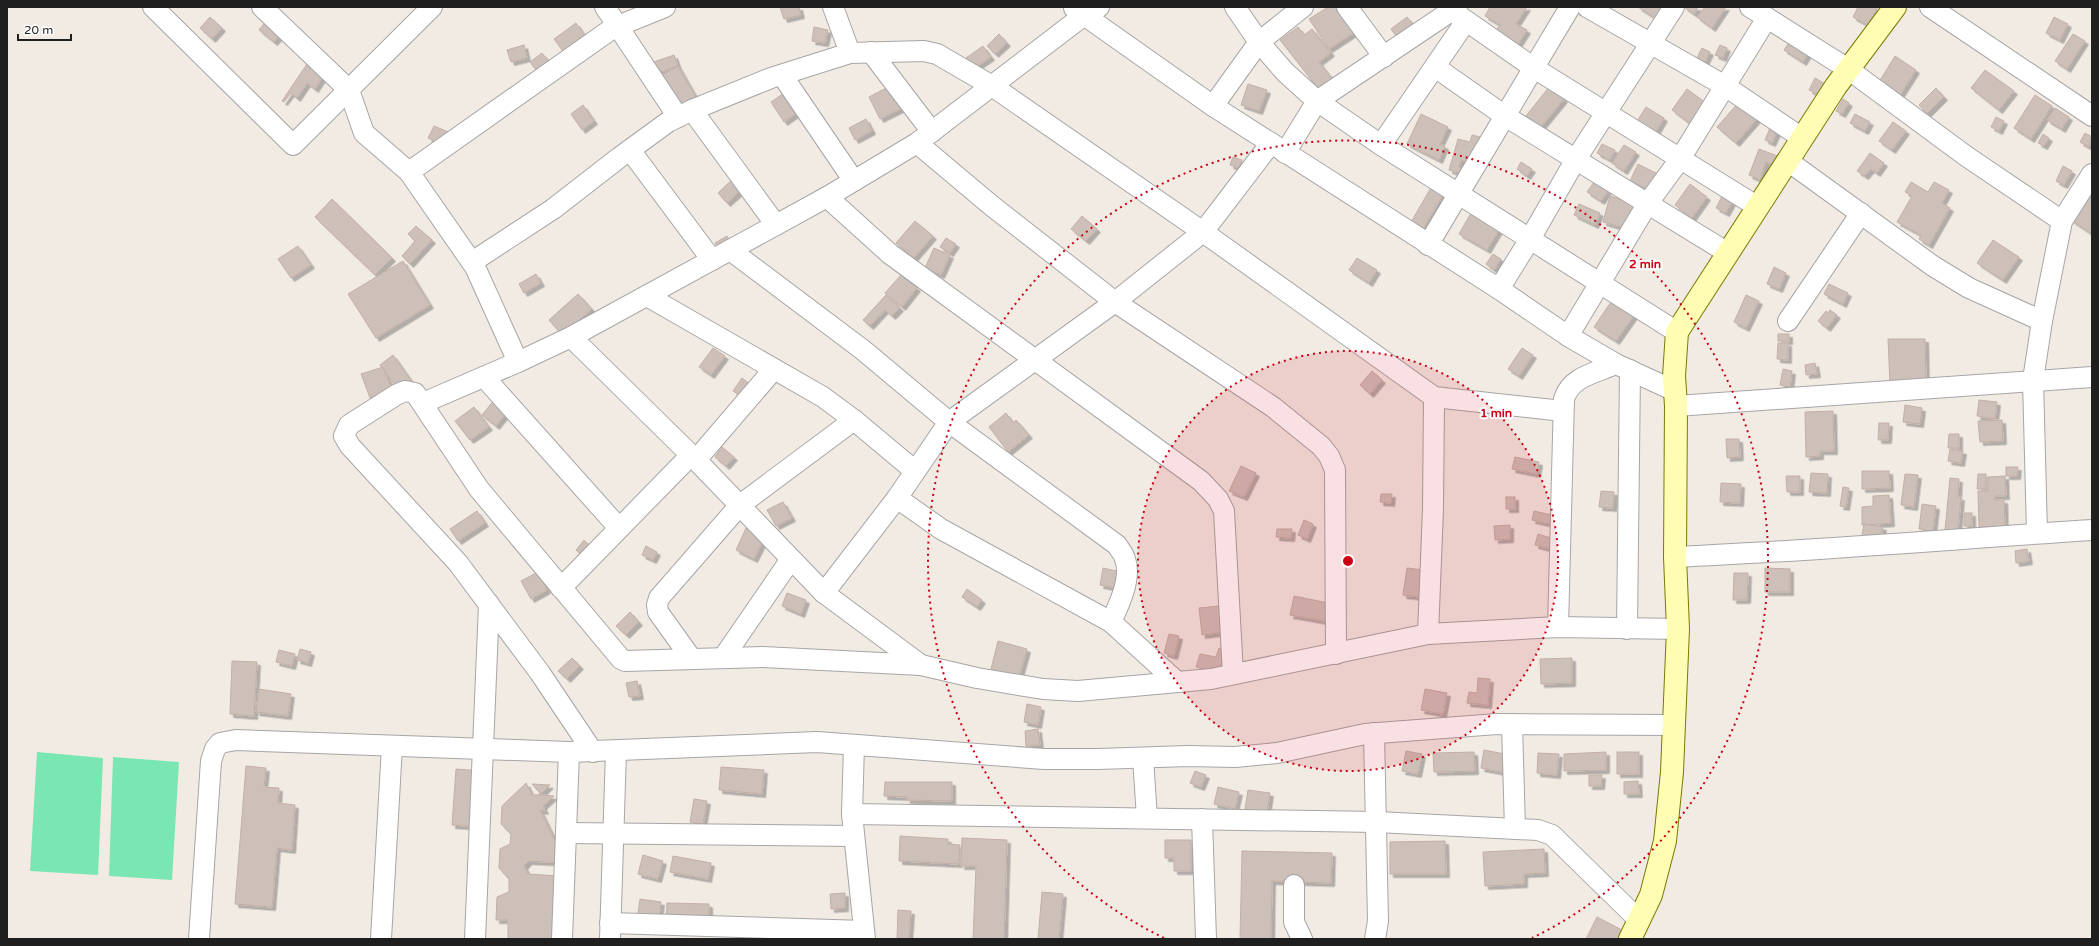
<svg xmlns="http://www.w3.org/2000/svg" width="2099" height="946" font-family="'Varela Round',sans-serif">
	<defs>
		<filter id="shadow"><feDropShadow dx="3.5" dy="3.5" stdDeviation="0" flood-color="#0004"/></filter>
	</defs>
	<rect width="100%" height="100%" fill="#f1ebe4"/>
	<g fill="#7ae7b3">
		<polygon points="37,752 103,758 98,875 30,871"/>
		<polygon points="113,757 179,762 172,880 109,876"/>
	</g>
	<g fill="#cdc0b9" stroke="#c4afa5" filter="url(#shadow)">
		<polygon points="780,7 799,7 801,15 784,19"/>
		<polygon points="1328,7 1343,7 1358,30 1329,49 1309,19"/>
		<polygon points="1490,7 1527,7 1516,24 1527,30 1517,46 1495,32 1500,25 1485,16"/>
		<polygon points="1638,7 1673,7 1663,23"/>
		<polygon points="1684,7 1698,7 1694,14"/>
		<polygon points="1705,7 1726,7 1712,28 1697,17"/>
		<polygon points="1858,7 1878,7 1868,25 1853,17"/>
		<polygon points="210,17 222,28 212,39 200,28"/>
		<polygon points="1407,17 1419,32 1402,44 1391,29"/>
		<polygon points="2054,17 2068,24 2060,40 2046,33"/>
		<polygon points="267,20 282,33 274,42 259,30"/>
		<polygon points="576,23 590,43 568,58 554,39"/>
		<polygon points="814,27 828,30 825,43 812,41"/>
		<polygon points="1298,27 1304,35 1312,29 1331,53 1319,62 1338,86 1324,96 1280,40"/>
		<polygon points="999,34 1007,43 995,54 987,46"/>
		<polygon points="2073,34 2085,41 2067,69 2055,61"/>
		<polygon points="1791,39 1810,50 1803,62 1784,50"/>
		<polygon points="524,45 527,58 511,62 507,50"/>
		<polygon points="1720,45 1727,48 1723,58 1715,55"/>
		<polygon points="983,46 991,57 973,69 966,58"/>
		<polygon points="1702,48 1710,52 1704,64 1696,60"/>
		<polygon points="542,53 554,68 541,77 530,62"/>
		<polygon points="674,55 678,66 655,74 651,63"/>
		<polygon points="1895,56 1916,70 1900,95 1879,82"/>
		<polygon points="309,61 326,72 315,89 307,83 297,98 291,93 284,102 282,101"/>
		<polygon points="678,66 701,106 683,117 659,77"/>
		<polygon points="1985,70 2014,91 1999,110 1971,88"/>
		<polygon points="1815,78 1827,85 1821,96 1809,90"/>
		<polygon points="1248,84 1267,90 1259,111 1241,105"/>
		<polygon points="892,85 904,107 880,119 869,97"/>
		<polygon points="1549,87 1564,99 1541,127 1526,116"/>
		<polygon points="1936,88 1944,97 1927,114 1919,105"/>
		<polygon points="1687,89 1706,103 1691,124 1672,110"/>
		<polygon points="787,91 801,110 784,122 771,102"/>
		<polygon points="2035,95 2052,106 2031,139 2014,128"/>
		<polygon points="1843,99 1849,103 1842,114 1836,111"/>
		<polygon points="1739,102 1758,118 1736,143 1717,127"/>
		<polygon points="583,105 594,121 582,130 571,114"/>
		<polygon points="1646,107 1664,118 1654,135 1636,123"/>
		<polygon points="2055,108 2069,117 2062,129 2047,120"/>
		<polygon points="1421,114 1448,127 1440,144 1445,146 1439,160 1407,144"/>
		<polygon points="1855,114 1870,122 1865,131 1850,123"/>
		<polygon points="1996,117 2004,121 1999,131 1991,127"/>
		<polygon points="866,119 872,131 855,140 849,128"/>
		<polygon points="1893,122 1906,131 1892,150 1879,141"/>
		<polygon points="434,126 451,133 445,146 428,138"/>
		<polygon points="1770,128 1777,132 1772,143 1765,140"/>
		<polygon points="2085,133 2092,137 2089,147 2080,142"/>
		<polygon points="2043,134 2049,138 2044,146 2038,143"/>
		<polygon points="1472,135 1480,137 1477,145 1480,166 1461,160 1459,167 1468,170 1466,175 1449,170 1458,139 1470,142"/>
		<polygon points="1602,144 1615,150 1610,160 1597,153"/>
		<polygon points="1624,145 1636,152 1624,171 1612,163"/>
		<polygon points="1759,149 1780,157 1777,166 1766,162 1760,180 1749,175"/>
		<polygon points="1870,153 1884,163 1877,173 1871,169 1865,176 1857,171"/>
		<polygon points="1233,157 1242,160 1239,168 1230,165"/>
		<polygon points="1521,162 1532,169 1527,176 1517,169"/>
		<polygon points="1638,164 1658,174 1650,190 1630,181"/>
		<polygon points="2063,166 2072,171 2064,185 2056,181"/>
		<polygon points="739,173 749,183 727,203 718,193"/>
		<polygon points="1594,182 1608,191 1601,201 1587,192"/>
		<polygon points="1911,182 1928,192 1934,182 1949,190 1942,203 1950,208 1929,245 1919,239 1921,235 1897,222 1912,196 1905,192"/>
		<polygon points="1690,184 1707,197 1692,218 1675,205"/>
		<polygon points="1432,186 1444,193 1423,229 1411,222"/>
		<polygon points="2092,188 2092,234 2071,220"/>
		<polygon points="1610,196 1641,205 1634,231 1603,222"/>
		<polygon points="1722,196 1732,202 1726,213 1716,208"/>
		<polygon points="332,199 392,258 375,275 315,217"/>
		<polygon points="1579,204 1600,213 1595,225 1574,215"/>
		<polygon points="1471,213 1499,230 1487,250 1459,234"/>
		<polygon points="1082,216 1097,229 1086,241 1071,229"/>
		<polygon points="915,221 933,236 914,258 896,243"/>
		<polygon points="416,226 432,240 410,264 402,256 415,241 408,234"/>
		<polygon points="727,236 734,248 722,255 715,243"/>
		<polygon points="946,238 956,244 950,253 940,247"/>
		<polygon points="1993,240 2019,257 2003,280 1977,263"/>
		<polygon points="298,246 311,265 291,278 278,259"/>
		<polygon points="934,248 950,255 941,275 925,268"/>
		<polygon points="1493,254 1501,259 1494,270 1486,264"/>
		<polygon points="1357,258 1377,270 1369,283 1349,270"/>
		<polygon points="403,261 430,305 376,338 348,294"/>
		<polygon points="1774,267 1786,273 1779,289 1767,284"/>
		<polygon points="536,274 541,283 524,293 519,284"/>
		<polygon points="901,275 917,288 902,307 885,293"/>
		<polygon points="1829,284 1848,293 1843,304 1824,294"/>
		<polygon points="578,294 592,309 562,335 549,320"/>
		<polygon points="886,295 900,308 892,316 885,310 870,326 863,320"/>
		<polygon points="1746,295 1759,301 1746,328 1734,322"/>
		<polygon points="1615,296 1637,311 1616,341 1594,327"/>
		<polygon points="1830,310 1837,315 1827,328 1818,321 1826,311 1828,313"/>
		<rect x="1778" y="334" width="11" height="7"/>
		<polygon points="1888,339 1925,339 1926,383 1890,384"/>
		<polygon points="1778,343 1788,343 1788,360 1777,359"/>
		<polygon points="713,348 725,356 711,375 699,367"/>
		<polygon points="1522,348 1533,355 1519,376 1508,369"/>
		<polygon points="393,355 412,382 399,391 380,365"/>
		<polygon points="1815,363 1817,374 1806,375 1805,365"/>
		<polygon points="383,367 392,390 370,398 361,374"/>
		<polygon points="1783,369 1792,371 1790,387 1780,385"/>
		<polygon points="1372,371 1382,380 1370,394 1360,385"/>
		<polygon points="742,378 751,385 743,397 733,391"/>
		<polygon points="495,399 509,410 496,426 482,415"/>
		<polygon points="1979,400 1997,402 1995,419 1977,416"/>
		<polygon points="1905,405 1922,408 1920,424 1903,422"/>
		<polygon points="474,407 489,427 470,440 455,421"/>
		<polygon points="1833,411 1834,451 1820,451 1820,456 1806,457 1805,412"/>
		<polygon points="1006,413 1013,423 1016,420 1029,435 1008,452 989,427"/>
		<polygon points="2002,420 2003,441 1980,442 1978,421"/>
		<polygon points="1879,423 1889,423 1888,440 1878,440"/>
		<polygon points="1949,434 1959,434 1959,448 1948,448"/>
		<polygon points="1726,439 1739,439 1740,457 1727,458"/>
		<polygon points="722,447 734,457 726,466 715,457"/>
		<polygon points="1950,449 1963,451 1961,463 1948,461"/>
		<polygon points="1515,457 1539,462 1537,474 1512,469"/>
		<polygon points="1241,466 1256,473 1244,497 1229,491"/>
		<polygon points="2006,467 2018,467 2017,476 2006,476"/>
		<polygon points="1862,471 1889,471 1890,488 1862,489"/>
		<polygon points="1811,473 1828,474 1827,493 1809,492"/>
		<polygon points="1905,474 1918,475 1914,507 1901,505"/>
		<polygon points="1978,474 1986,474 1986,489 1977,489"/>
		<polygon points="1786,476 1800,476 1800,492 1787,492"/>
		<polygon points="2005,476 2006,496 1995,496 1995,500 2004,500 2005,527 1979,527 1978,491 1988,491 1988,477"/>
		<polygon points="1950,478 1959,479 1958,497 1961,497 1958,531 1945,530"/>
		<polygon points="1721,483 1741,484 1740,503 1720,502"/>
		<polygon points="1843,487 1849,488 1846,507 1840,506"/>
		<polygon points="1601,491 1614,492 1613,508 1599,507"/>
		<polygon points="1381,494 1392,494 1391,503 1380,502"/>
		<polygon points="1889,495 1891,523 1862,525 1862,507 1873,506 1873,496"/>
		<rect x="1506" y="497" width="9" height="12"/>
		<polygon points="783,502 792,518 776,526 767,510"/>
		<polygon points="1922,504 1936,506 1933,531 1919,529"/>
		<polygon points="477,511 485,523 458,541 450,529"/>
		<polygon points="1534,511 1561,517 1559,526 1532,520"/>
		<rect x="1964" y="513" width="8" height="13"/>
		<polygon points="1304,520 1313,524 1307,539 1298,535"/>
		<polygon points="1864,524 1883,527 1881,539 1862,536"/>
		<polygon points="1510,525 1510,539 1495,540 1494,526"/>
		<polygon points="746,528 765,537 754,559 736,550"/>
		<polygon points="1277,529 1292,529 1291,538 1276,537"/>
		<polygon points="1538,534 1557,540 1555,550 1535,545"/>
		<polygon points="584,540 591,547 583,557 576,550"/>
		<polygon points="646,546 657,552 653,560 642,555"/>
		<polygon points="2027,549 2029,561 2016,563 2015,551"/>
		<polygon points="1103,568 1121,572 1117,588 1100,585"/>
		<polygon points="1407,568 1432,571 1429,598 1403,595"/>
		<polygon points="1765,568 1790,569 1790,592 1765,592"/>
		<polygon points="538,572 547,590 531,599 521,581"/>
		<polygon points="1734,573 1748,573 1747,600 1733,600"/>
		<polygon points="967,589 982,600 977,607 962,597"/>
		<polygon points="787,593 806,600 801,614 782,606"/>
		<polygon points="1294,596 1333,604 1330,622 1290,615"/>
		<polygon points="1229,605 1232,631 1202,635 1199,608"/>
		<polygon points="630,612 639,622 626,635 616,626"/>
		<polygon points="1169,634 1179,636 1174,656 1164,653"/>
		<polygon points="998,641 1027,649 1018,681 1008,674 991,669"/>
		<polygon points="1219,648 1227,650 1221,673 1196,667 1200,654 1216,657"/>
		<polygon points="300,649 311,652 308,663 297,660"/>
		<polygon points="279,650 295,654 292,666 276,662"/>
		<polygon points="572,658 580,666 567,679 558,671"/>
		<polygon points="1572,658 1572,683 1541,684 1540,659"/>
		<polygon points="232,661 257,662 254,716 230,714"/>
		<polygon points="1478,678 1490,679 1488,705 1467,703 1469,692 1477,693"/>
		<polygon points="637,681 640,696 629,697 626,683"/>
		<polygon points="259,689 291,694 288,716 256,712"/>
		<polygon points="1425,689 1447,693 1443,714 1421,710"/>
		<polygon points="1027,704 1041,707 1038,725 1024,722"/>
		<polygon points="1038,729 1040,745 1026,746 1025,731"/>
		<polygon points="1484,750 1505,754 1502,772 1481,768"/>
		<polygon points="1406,751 1422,754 1418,774 1402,771"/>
		<polygon points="1474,752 1475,771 1434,772 1433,753"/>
		<polygon points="1606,752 1606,770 1564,771 1564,754"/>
		<rect x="1617" y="752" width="22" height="22"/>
		<polygon points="1538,753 1559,754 1557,775 1537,773"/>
		<polygon points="246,766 266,768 264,787 279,788 278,803 295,805 292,850 277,848 272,907 235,904"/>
		<polygon points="721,767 764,770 762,794 719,790"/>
		<polygon points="456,769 483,771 482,827 452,825"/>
		<polygon points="1195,771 1206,775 1201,787 1190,783"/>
		<polygon points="1589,775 1602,775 1601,786 1589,786"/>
		<polygon points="1638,781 1639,794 1624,794 1624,782"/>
		<polygon points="885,782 952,782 952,801 907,800 907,797 884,796"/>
		<polygon points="526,783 532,795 538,795 540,793 532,784 550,785 540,795 554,796 543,806 545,811 540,810 566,863 529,861 524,866 528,874 559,876 559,939 508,939 508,920 496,920 497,897 509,892 509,879 499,868 500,849 510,844 511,834 501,824 502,806"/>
		<polygon points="1218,787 1239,792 1235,809 1214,804"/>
		<polygon points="1248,790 1270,793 1267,812 1245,809"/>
		<polygon points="694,799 707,801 703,824 690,822"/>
		<polygon points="900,836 948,839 948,844 960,845 959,864 899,861"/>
		<polygon points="962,838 1007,840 1004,939 973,939 976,866 961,866"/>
		<polygon points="1165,840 1191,840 1191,871 1174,871 1174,858 1165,858"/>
		<polygon points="1445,841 1446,874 1390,874 1390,842"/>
		<polygon points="1544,849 1545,873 1524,874 1524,884 1485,886 1483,852"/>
		<polygon points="1242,851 1332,853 1331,883 1272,881 1271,939 1240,939"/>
		<polygon points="643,855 663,861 658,879 638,874"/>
		<polygon points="673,856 711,863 708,879 670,872"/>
		<polygon points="1042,892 1063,894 1059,939 1038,939"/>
		<polygon points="845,893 845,908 831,909 830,894"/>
		<polygon points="640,899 661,902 658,923 637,920"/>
		<polygon points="667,903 709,904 709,922 666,921"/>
		<polygon points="898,910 911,911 909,939 897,939"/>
		<polygon points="1597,917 1622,930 1618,939 1586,939"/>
	</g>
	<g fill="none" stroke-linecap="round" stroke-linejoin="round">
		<defs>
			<g id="minor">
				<polyline points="153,7 293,145 432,7"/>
				<polyline points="262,7 349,90 364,133 409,172 475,267 518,362"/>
				<polyline points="605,7 678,117"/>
				<polyline points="833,7 850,53"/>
				<polyline points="1235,7 1259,42 1285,72 1317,101 1381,145 1677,332"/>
				<polyline points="1347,7 1384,57"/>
				<polyline points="1448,7 1452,11 1534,68 1758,207"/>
				<polyline points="1587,7 1725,86 1802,138"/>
				<polyline points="1750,7 1848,69 1966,156 2062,221"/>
				<polyline points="1930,7 2092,116"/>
				<polyline points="1074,8 1213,106 1499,289 1568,336 1616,364 1675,391"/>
				<polyline points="871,52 932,132"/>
				<polyline points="1435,67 1505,116 1728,253"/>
				<polyline points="782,75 854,181"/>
				<polyline points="1213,106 1259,42 1303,7"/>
				<polyline points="692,110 776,225"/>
				<polyline points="917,143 992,206 1115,302 1273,407 1321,446 1329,456 1335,470 1336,654"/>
				<polyline points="1381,145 1466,21"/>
				<polyline points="630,150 712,260"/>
				<polyline points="1285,153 1317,101 1457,7"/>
				<polyline points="1788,161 1933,266 1969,288 2042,321"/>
				<polyline points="409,172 613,28 665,7"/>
				<polyline points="827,197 890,254 1201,481 1218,499 1224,511 1233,674"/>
				<polyline points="1428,245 1570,7"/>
				<path d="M730,250L863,350L949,422L1117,545C1119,549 1124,554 1125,559C1132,578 1119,605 1111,622"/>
				<polyline points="472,262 553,209 620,157 668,122 692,110 771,78 850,53 924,51 937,54 992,86 1203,232 1434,397 1563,411"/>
				<polyline points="1499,289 1530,239 1576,159 1674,7"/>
				<polyline points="647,296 823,397 854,420 915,471"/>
				<polyline points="1788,321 1861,213"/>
				<polyline points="1568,336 1648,203 1680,159 1767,18"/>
				<polyline points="571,337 696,460 824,593 921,665"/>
				<polyline points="484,377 619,528"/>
				<polyline points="423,403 518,362 571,337 827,197 917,143 1083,16 1099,7"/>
				<polyline points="1676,406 2092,377"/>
				<polyline points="696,460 774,369"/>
				<polyline points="897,498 941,529 1111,622 1177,682"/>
				<polyline points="2037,533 2033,380 2042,321 2062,221 2092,174"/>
				<path d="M1675,557C1814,551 1953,539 2092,530"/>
				<polyline points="561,588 691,455"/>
				<polyline points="824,593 897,498 949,422 1115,302 1203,232 1271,143"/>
				<path d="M1558,627L1564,399C1571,376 1596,373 1616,364"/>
				<polyline points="1627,629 1630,370"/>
				<polyline points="1428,634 1433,509 1434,397"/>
				<polyline points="691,658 658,612 657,605 659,598 740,505 854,420"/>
				<polyline points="723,658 791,559"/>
				<polyline points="1512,724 1515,829"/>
				<polyline points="1374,733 1378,921 1375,939"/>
				<polyline points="854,745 852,814 865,939"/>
				<polyline points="593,752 540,673 458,563 350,446 344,436 349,425 396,395 405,391 415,393 479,489 621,659 625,661 763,657 921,665 977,678 1043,689 1078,691 1211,679 1428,634 1558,627 1678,629"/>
				<polyline points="1143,758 1147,818"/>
				<polyline points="852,814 1377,822 1538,830 1552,835 1639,920"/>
				<polyline points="1202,819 1206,939"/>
				<polyline points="566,833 854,836"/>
				<polyline points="1294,885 1294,922 1302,939"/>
				<polyline points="610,923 864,931"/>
				<polyline points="199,939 211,761 215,749 220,743 236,740 569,752 817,742 1044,759 1098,759 1188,756 1235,757 1277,753 1365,734 1497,724 1674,725"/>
				<polyline points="381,939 392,746"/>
				<polyline points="475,939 489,604"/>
				<polyline points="562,939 569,752"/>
				<polyline points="610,939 616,751"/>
			</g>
			<polyline id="secondary" points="1630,939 1651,895 1665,841 1672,772 1678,629 1675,557 1676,406 1674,376 1677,332 1836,86 1895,7"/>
		</defs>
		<use href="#minor" stroke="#a6a6a6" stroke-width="22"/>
		<use href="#secondary" stroke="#7a7b00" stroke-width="24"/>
		<use href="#minor" stroke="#fff" stroke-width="20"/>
		<use href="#secondary" stroke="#fffcb3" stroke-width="22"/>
	</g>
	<circle cx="1348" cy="561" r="210" fill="#cd0014" fill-opacity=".12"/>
	<g fill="none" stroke="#cd0014" stroke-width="2" stroke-dasharray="2 4">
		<circle cx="1348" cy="561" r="210"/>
		<path d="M1164 938A420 420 0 1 1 1532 938"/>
	</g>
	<circle cx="1348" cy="561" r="6" fill="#cd0014" stroke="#fff" stroke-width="2"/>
	<g font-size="12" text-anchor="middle" font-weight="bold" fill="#cd0014" stroke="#fff" stroke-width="4" stroke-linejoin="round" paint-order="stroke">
		<text x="1645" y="268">2 min</text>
		<text x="1496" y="417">1 min</text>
	</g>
	<rect width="2099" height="946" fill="none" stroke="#1f1f1f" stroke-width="16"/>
	<path d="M18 34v6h53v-6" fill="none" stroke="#1f1f1f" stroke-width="2"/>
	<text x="24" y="34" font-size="12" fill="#1f1f1f" stroke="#ffffff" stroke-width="3" paint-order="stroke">20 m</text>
</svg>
